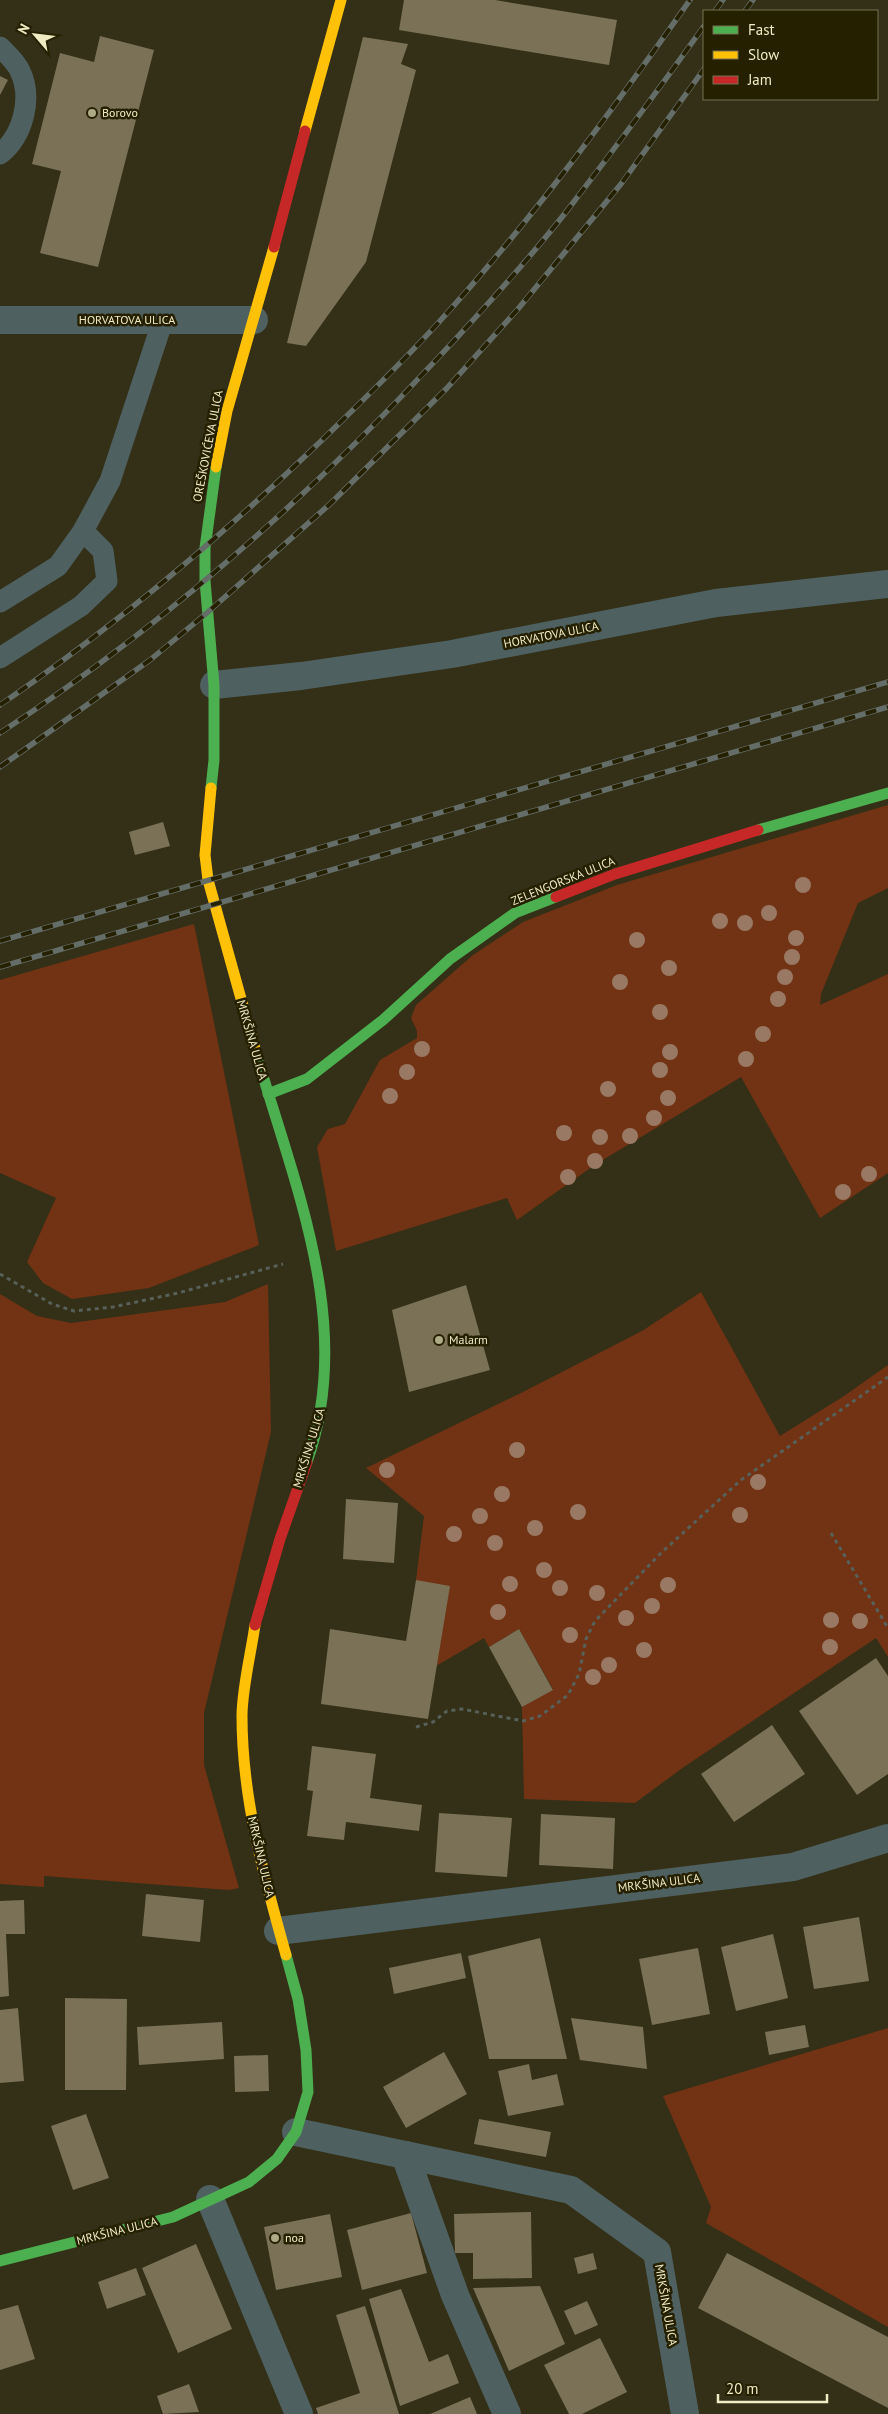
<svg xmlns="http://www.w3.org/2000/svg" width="888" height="2414" font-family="'PT Sans',sans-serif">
	<rect width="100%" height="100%" fill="#333017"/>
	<g fill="#723214">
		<polygon points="888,805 888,888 858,903 821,994 820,1005 888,974 888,1173 820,1218 741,1077 596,1164 517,1220 507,1198 336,1251 317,1147 328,1129 345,1124 380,1060 417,1038 417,1031 411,1018 416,1005 473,955 523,922 617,885"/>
		<polygon points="194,924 259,1245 149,1288 72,1299 43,1283 27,1262 56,1198 0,1173 0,980"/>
		<polygon points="268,1284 271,1432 204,1713 204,1765 239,1888 229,1890 44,1876 44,1887 0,1884 0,1294 37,1316 71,1323 225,1302"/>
		<polygon points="701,1292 780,1436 844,1396 888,1365 888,1657 876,1638 681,1769 635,1803 524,1799 522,1707 553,1689 519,1629 489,1647 484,1638 436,1666 416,1580 424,1516 366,1468 519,1394 642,1331"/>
		<polygon points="888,2028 888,2327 706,2223 711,2207 663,2096"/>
	</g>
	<g fill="#7a7157">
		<polygon points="404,0 495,0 617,20 609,65 399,30"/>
		<polygon points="100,36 154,50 98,267 40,253 61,171 32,164 60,53 94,62"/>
		<polygon points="363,37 408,44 401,64 416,70 366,262 306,346 287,343"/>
		<polygon points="0,76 8,80 0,95"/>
		<polygon points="163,822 170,846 135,855 129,832"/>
		<polygon points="466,1285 490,1370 409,1392 392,1310"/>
		<polygon points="346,1499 398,1503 394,1563 343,1559"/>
		<polygon points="416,1580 450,1586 428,1719 321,1704 330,1629 406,1641"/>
		<polygon points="519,1629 553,1690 522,1707 489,1647"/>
		<polygon points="876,1658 888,1676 888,1774 857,1795 799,1711"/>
		<polygon points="772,1725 805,1774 734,1822 701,1774"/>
		<polygon points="312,1746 376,1754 370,1798 422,1805 419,1831 346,1822 344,1840 307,1836 313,1791 307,1790"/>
		<polygon points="439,1813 512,1818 507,1877 435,1872"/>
		<polygon points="541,1814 615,1818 613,1869 539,1865"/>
		<polygon points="146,1894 204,1900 200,1942 142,1936"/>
		<polygon points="24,1900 25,1934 6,1934 9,1996 0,1997 0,1901"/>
		<polygon points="859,1917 869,1981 814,1989 803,1927"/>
		<polygon points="773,1934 788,1998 736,2011 721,1947"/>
		<polygon points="540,1938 567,2059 489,2059 468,1956"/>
		<polygon points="698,1948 710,2014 652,2025 639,1959"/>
		<polygon points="461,1953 466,1978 394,1994 389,1968"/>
		<polygon points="65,1998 127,1999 126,2090 65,2090"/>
		<polygon points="18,2008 24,2081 0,2083 0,2010"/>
		<polygon points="571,2018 643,2027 647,2069 580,2060"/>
		<polygon points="222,2022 224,2059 139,2065 137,2027"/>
		<polygon points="805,2025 809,2047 769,2055 765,2032"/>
		<polygon points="444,2052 467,2094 406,2128 383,2087"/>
		<polygon points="268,2055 269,2091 235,2092 234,2056"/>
		<polygon points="529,2064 532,2080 557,2074 564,2105 508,2116 498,2071"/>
		<polygon points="86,2114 109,2178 73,2190 51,2126"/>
		<polygon points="479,2119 551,2132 546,2157 474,2144"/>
		<polygon points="531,2212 532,2278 473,2279 473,2253 455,2253 454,2214"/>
		<polygon points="411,2213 427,2273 362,2290 347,2230"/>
		<polygon points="330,2214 342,2277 276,2290 264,2227"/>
		<polygon points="196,2244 232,2329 178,2353 142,2268"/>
		<polygon points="593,2253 597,2269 578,2274 574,2258"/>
		<polygon points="727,2253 888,2337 888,2408 698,2308"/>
		<polygon points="136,2268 146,2295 107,2309 98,2282"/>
		<polygon points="540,2286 565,2344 509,2371 473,2288"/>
		<polygon points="401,2289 429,2362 448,2354 459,2383 400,2406 369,2299"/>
		<polygon points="587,2301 598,2325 575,2335 564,2311"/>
		<polygon points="18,2305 35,2359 0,2370 0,2310"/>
		<polygon points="365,2306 399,2414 318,2414 316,2408 360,2393 336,2315"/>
		<polygon points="600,2338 627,2392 582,2414 569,2414 544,2365"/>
		<polygon points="189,2384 199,2412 163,2414 157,2396"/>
		<polygon points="470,2397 477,2414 430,2414"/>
	</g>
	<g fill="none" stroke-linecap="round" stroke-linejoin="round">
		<g stroke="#576059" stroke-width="3" stroke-dasharray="4 4" stroke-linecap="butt">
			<polyline points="0,1274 52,1304 74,1311 113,1307 178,1293 283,1264"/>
			<polyline points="831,1533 888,1628"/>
			<polyline points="416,1727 433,1722 447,1711 462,1709 523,1721 540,1716 568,1695 579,1674 586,1639 595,1621 661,1553 741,1480 888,1377"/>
		</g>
		<g stroke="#4f6061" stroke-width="21">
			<path d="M0,47C7,54 16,62 20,71C33,98 23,136 0,154"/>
			<polyline points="0,602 58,566 83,531 110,481 163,320"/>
			<polyline points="0,658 81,606 107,581 103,551 83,531"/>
		</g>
		<g stroke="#4f6061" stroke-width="28">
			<polyline points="0,320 254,320"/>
			<polyline points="214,685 301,676 452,654 716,603 888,584"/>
			<polyline points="278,1931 793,1867 888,1838"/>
			<polyline points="296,2132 571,2190 657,2252 685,2414"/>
			<polyline points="405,2155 455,2295 507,2414"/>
			<polyline points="210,2199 299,2414"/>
		</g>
		<g stroke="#4caf50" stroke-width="11">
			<polyline points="211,788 214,760 214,685 205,581 205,548 216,467"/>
			<polyline points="758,830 888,793"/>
			<path d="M255,1049C293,1182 356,1324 307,1462"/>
			<polyline points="268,1094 307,1079 383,1020 450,959 515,913 556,897"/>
			<polyline points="0,2261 173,2217 249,2182 277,2159 296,2132 308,2092 306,2050 298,1999 286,1955"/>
		</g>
		<g stroke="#ffc107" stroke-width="11">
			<polyline points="305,131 341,0"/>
			<polyline points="216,467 227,411 274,247"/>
			<polyline points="211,788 205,855 208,880 255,1049"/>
			<path d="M255,1625C251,1653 242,1689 242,1716C242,1799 264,1877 286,1955"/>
		</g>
		<g stroke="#c62828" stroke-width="11">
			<polyline points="274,247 305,131"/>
			<polyline points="556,897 615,874 758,830"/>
			<polyline points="255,1625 280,1539 307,1462"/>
		</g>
		<defs>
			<g id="rail">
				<polyline points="715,11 723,0"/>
				<polyline points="745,11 753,0"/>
				<path d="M0,705C114,627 220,538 319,443C360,403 401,364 439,322C531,221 612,111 690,0"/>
				<path d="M0,733C160,628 306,500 436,360C481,312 526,263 566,212C613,151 659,89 704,26"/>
				<polyline points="0,767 150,660 208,612 330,504 447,388 518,309 621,184 704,69"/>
				<polyline points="0,941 888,682"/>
				<polyline points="0,967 888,707"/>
			</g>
		</defs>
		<use href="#rail" stroke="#646d68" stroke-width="5.5"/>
		<use href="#rail" stroke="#252000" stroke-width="4" stroke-dasharray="11" stroke-linecap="butt"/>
	</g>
	<g fill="#997963">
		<circle cx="803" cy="885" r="8"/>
		<circle cx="769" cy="913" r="8"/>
		<circle cx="720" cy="921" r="8"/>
		<circle cx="745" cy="923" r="8"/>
		<circle cx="796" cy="938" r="8"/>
		<circle cx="637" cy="940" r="8"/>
		<circle cx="792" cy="957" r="8"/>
		<circle cx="669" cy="968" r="8"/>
		<circle cx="785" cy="977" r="8"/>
		<circle cx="620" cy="982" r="8"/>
		<circle cx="778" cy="999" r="8"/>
		<circle cx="660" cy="1012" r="8"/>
		<circle cx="763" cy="1034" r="8"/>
		<circle cx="422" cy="1049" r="8"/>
		<circle cx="670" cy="1052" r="8"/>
		<circle cx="746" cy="1059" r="8"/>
		<circle cx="660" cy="1070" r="8"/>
		<circle cx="407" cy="1072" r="8"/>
		<circle cx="608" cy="1089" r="8"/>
		<circle cx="390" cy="1096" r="8"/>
		<circle cx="668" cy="1098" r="8"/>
		<circle cx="654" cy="1118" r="8"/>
		<circle cx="564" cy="1133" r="8"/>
		<circle cx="630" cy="1136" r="8"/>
		<circle cx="600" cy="1137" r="8"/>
		<circle cx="595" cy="1161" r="8"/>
		<circle cx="869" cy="1174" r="8"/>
		<circle cx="568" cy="1177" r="8"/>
		<circle cx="843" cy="1192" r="8"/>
		<circle cx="517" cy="1450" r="8"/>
		<circle cx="387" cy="1470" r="8"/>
		<circle cx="758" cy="1482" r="8"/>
		<circle cx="502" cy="1494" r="8"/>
		<circle cx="578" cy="1512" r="8"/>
		<circle cx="740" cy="1515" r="8"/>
		<circle cx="480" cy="1516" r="8"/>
		<circle cx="535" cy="1528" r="8"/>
		<circle cx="454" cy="1534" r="8"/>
		<circle cx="495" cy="1543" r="8"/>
		<circle cx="544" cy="1570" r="8"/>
		<circle cx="510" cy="1584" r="8"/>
		<circle cx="668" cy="1585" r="8"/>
		<circle cx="560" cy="1588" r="8"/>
		<circle cx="597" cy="1593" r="8"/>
		<circle cx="652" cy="1606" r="8"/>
		<circle cx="498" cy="1612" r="8"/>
		<circle cx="626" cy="1618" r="8"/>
		<circle cx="831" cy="1620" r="8"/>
		<circle cx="860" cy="1621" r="8"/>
		<circle cx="570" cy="1635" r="8"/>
		<circle cx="830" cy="1647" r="8"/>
		<circle cx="644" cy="1650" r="8"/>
		<circle cx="609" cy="1665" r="8"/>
		<circle cx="593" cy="1677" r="8"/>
	</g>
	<g fill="#aeaa87" stroke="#252000" stroke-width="2">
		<circle cx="92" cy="113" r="5"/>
		<circle cx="439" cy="1340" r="5"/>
		<circle cx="275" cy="2238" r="5"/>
	</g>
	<g text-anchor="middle" stroke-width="5" stroke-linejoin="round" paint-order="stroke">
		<g font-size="12" fill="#f1ebc3" stroke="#252000" text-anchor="start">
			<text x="102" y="117">Borovo</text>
			<text x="449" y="1344">Malarm</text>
			<text x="285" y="2242">noa</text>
		</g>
		<g font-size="12" fill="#f1ebc3" stroke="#252000">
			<text x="127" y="324">HORVATOVA ULICA</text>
			<text transform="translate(208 446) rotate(-79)" y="4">OREŠKOVIĆEVA ULICA</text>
			<text transform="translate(551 635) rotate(-11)" y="4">HORVATOVA ULICA</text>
			<text transform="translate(563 881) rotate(-22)" y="4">ZELENGORSKA ULICA</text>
			<text transform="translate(252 1040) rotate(74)" y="4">MRKŠINA ULICA</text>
			<text transform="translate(309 1448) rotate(-73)" y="4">MRKŠINA ULICA</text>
			<text transform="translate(261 1857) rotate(77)" y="4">MRKŠINA ULICA</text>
			<text transform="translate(659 1883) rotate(-7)" y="4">MRKŠINA ULICA</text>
			<text transform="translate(117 2231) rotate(-14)" y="4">MRKŠINA ULICA</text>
			<text transform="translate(666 2305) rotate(80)" y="4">MRKŠINA ULICA</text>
		</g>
	</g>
	<rect x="703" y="10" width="175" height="90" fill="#252000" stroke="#77714e"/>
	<rect x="713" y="26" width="25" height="8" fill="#4caf50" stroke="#77714e"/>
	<text x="748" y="35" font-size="15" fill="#f1ebc3">Fast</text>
	<rect x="713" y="51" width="25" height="8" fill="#ffc107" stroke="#77714e"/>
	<text x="748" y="60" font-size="15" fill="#f1ebc3">Slow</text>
	<rect x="713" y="76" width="25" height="8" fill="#c62828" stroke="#77714e"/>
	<text x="748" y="85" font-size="15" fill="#f1ebc3">Jam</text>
	<g transform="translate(35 35) rotate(298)" stroke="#252000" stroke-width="4" paint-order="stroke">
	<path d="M0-4L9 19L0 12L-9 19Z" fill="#f1ebc3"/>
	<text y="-8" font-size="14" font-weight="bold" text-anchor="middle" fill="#f1ebc3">N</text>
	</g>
	<path d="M718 2394v8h109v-8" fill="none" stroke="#f1ebc3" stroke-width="2.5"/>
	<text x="726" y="2394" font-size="15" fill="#f1ebc3" stroke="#252000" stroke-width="4" paint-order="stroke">20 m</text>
</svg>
